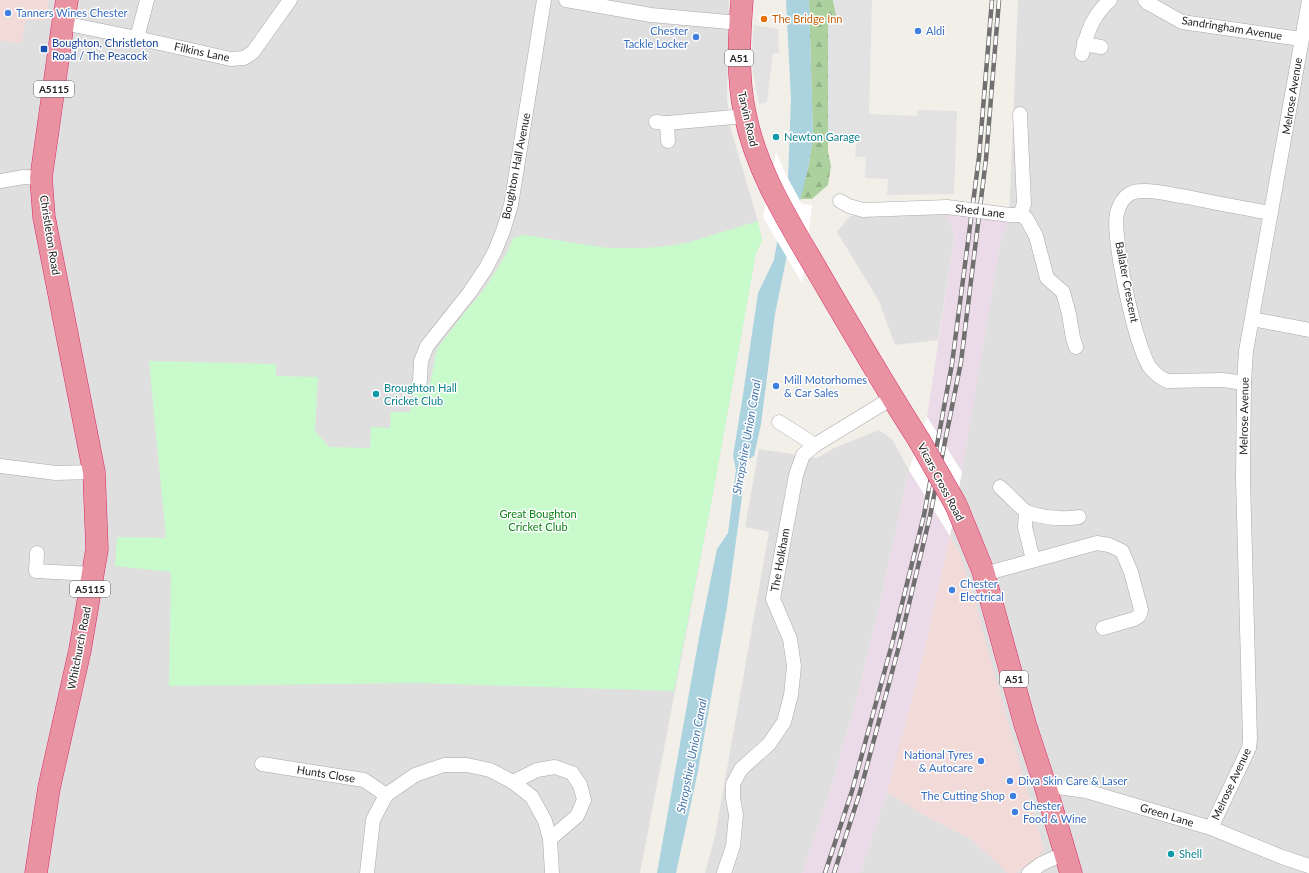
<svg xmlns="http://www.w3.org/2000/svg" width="1309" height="873" font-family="Lato,sans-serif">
	<defs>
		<pattern id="forest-firs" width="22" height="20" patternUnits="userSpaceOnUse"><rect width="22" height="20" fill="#add19e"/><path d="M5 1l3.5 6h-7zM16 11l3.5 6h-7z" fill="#95b388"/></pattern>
	</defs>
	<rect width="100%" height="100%" fill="#f2efe9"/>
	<g fill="#e0dfdf">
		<polygon points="0,0 729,0 727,98 731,130 758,221 762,241 756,253 713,494 640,873 0,873"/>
		<polygon points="1018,0 1309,0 1309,873 860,873 887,792 950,536 1001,239 1009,219"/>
		<polygon points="944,211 955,233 938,340 895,345 879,301 837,232 850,216 873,213"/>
		<polygon points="879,430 892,439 909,470 884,585 858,695 829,794 802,873 705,873 715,836 769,532 745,527 759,449 817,458 834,448"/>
	</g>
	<g fill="#f2dad9">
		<polygon points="0,0 49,0 45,20 26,20 21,43 0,41"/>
		<polygon points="950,536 960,554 979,615 983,633 1043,846 1044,850 1041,854 1016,873 1008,873 971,839 922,814 887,792 922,660"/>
	</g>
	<g fill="#ebdbe8">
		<polygon points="944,211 1009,219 1001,239 962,472 927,417 955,233"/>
		<polygon points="909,470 950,536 922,660 887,792 860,873 802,873 829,794 858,695 884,585"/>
	</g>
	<polygon fill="url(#forest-firs)" points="809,0 833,0 838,24 828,23 828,152 831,166 828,185 812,199 800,199 809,164 813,136"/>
	<polygon fill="#c8facc" points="758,221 762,241 756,253 713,494 674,691 418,683 169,686 171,572 115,566 117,537 166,538 149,361 276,364 276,376 318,377 315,431 329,447 370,448 371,427 390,428 391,412 410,412 415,387 430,384 437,349 448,334 487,285 507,253 513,238 524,235 608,248 645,248 668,246 690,242"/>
	<g fill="#e2e2e2">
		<polygon points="833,0 872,0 869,114 917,116 917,110 957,111 954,194 887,195 888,179 865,178 866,157 855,157 857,139 828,137 828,23 838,24"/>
		<polygon points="754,25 778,29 779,53 773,53 767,102 759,104 753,71 752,49"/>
	</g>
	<polygon fill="#aad3df" points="786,0 809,0 813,136 809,164 786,260 775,314 761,424 754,456 747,460 727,607 698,771 676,873 657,873 700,632 717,549 728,533 736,470 733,456 742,401 758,293 774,260 788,179 791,99"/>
	<g fill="#fff">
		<polygon points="776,152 785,173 802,204 812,205 802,283 763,217"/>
		<polygon points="927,417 962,472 950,536 909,470"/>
	</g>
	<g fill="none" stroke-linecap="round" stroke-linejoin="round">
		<defs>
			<g id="street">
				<polyline points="566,0 651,15 740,23"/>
				<polyline points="1145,0 1148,3 1182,22 1301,39"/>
				<polyline points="63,23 137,38 231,59 244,58 253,52 290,0"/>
				<polyline points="137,38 147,0"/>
				<polyline points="1084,42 1090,45 1101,47"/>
				<path d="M1082,54C1087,32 1093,15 1110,0"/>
				<polyline points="656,122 667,123 745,116"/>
				<polyline points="667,123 668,141"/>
				<polyline points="0,181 24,177 41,178"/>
				<polyline points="840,201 849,206 863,210 947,207"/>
				<polyline points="1012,215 1020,215 1024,204 1020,114"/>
				<polyline points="1020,215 1026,218 1036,236 1047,278 1063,292 1069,314 1073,338 1076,347"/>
				<polyline points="1252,319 1309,330"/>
				<polyline points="420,381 421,361 427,346 470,292 486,268 495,251 503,231 511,205 544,0"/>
				<path d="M1244,383L1223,380L1168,381C1159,378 1154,373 1149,366C1135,343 1112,239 1117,213C1119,206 1122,199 1128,195C1132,192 1137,191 1142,191C1157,190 1172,195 1187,197C1215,203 1243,208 1270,213"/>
				<polyline points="779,422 815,445 892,398"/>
				<polyline points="0,466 56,473 94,472"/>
				<polyline points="1000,487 1026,512 1025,527 1033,560"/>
				<path d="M1026,512C1044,518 1060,520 1079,517"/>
				<polyline points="37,553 36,571 92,574"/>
				<polyline points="984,574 1097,543 1109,545 1122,551 1131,572 1141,610 1139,616 1134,619 1103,628"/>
				<polyline points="262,764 364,780 386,795"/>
				<polyline points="513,782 537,770 555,767 572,773 580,785 584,800 577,816 550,839"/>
				<polyline points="1045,785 1086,791 1211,828 1282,857 1309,866"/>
				<polyline points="1211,828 1249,748 1250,739 1243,478 1244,383 1246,351 1309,0"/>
				<polyline points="367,873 373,820 386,795 415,775 444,765 467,765 490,770 513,782 532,797 545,821 550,839 552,873"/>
				<polyline points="724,873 733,846 736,815 733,798 733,784 741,769 769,744 784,722 791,695 794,666 790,639 773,599 796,475 803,455 815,445"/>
				<polyline points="1029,873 1041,864 1065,853"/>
			</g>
			<g id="highway">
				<path d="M742,0C739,38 737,77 745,114C757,174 791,225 821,277C853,332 885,387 919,440"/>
				<polyline points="956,505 983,571 1025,724 1045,785 1071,873"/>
				<polyline points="36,873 49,788 80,650 97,549 94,472 44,217 41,178 63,23 67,0"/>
			</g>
		</defs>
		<use href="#street" stroke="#a9a9a9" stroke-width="15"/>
		<use href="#highway" stroke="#dc2a67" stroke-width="23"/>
		<use href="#street" stroke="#fff" stroke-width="14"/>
		<use href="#highway" stroke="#e892a2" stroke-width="22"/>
		<defs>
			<g id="rail">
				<polyline points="825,873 852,791 892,644 924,515 952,364 979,157 992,0"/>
				<polyline points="834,873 860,792 899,646 930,516 961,362 986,159 999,0"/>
			</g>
		</defs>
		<use href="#rail" stroke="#707070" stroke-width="4.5"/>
		<use href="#rail" stroke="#fff" stroke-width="3" stroke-dasharray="9" stroke-linecap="butt"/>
		<defs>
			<polyline id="street-bridge" points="947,207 1010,215"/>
			<polyline id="highway-bridge" points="919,440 956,505"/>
		</defs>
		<use href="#street-bridge" stroke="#a9a9a9" stroke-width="15" stroke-linecap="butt"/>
		<use href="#highway-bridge" stroke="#dc2a67" stroke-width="23" stroke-linecap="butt"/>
		<use href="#street-bridge" stroke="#fff" stroke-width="14"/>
		<use href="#highway-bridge" stroke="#e892a2" stroke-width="22"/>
	</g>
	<g fill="#3f7fe0" stroke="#fff" stroke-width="1.5">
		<circle cx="8" cy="13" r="4"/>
		<circle cx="918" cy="31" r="4"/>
		<circle cx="696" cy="37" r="4"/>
		<circle cx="776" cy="386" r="4"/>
		<circle cx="952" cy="590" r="4"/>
		<circle cx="981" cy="761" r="4"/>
		<circle cx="1010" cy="781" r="4"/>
		<circle cx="1013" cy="796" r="4"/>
		<circle cx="1015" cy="812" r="4"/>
	</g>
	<circle fill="#e8710a" stroke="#fff" stroke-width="1.5" cx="764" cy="19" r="4"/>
	<rect fill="#1a4fb4" stroke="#fff" stroke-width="1.5" x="40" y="45" width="8" height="8" rx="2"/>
	<g fill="#0f9aa8" stroke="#fff" stroke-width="1.5">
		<circle cx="776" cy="137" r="4"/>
		<circle cx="376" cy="394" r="4"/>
		<circle cx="1171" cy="854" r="4"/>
	</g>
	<g text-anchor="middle" stroke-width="3" stroke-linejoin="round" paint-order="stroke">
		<g fill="#fff" stroke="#646464" stroke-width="1">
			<rect x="725" y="50" width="28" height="16" rx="3"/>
			<rect x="34" y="81" width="40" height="16" rx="3"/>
			<rect x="70" y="581" width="40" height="16" rx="3"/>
			<rect x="1000" y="671" width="28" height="16" rx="3"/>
		</g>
		<g font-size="10" font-weight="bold" fill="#222">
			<text x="739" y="62">A51</text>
			<text x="54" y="93">A5115</text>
			<text x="90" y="593">A5115</text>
			<text x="1014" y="683">A51</text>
		</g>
		<g font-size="11" fill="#366cbe" stroke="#fff" text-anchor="start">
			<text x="16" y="17">Tanners Wines Chester</text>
			<text x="688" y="35" text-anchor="end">Chester<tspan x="688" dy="13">Tackle Locker</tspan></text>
			<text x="926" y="35">Aldi</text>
			<text x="784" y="384">Mill Motorhomes<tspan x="784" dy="13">&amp; Car Sales</tspan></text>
			<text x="960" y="588">Chester<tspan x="960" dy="13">Electrical</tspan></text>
			<text x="973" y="759" text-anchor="end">National Tyres<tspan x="973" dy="13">&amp; Autocare</tspan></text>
			<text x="1018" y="785">Diva Skin Care &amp; Laser</text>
			<text x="1005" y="800" text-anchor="end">The Cutting Shop</text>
			<text x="1023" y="810">Chester<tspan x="1023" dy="13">Food &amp; Wine</tspan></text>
		</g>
		<g font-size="11" fill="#c56008" stroke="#fff" text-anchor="start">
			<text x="772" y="23">The Bridge Inn</text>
		</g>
		<g font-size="11" fill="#222" stroke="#fff">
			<text transform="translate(1232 28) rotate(9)" y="4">Sandringham Avenue</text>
			<text transform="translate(202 52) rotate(12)" y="4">Filkins Lane</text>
			<text transform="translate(1292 96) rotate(-81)" y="4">Melrose Avenue</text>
			<text transform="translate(748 119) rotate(77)" y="4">Tarvin Road</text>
			<text transform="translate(516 166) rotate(-79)" y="4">Boughton Hall Avenue</text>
			<text transform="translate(980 211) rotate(7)" y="4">Shed Lane</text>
			<text transform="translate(50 235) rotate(81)" y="4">Christleton Road</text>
			<text transform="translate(1127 282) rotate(79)" y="4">Ballater Crescent</text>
			<text transform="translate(1244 416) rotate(-89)" y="4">Melrose Avenue</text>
			<text transform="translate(941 482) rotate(62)" y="4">Vicars Cross Road</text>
			<text transform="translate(780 560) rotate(-80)" y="4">The Holkham</text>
			<text transform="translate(79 648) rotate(-79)" y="4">Whitchurch Road</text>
			<text transform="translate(326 774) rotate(9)" y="4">Hunts Close</text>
			<text transform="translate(1231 784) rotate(-65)" y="4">Melrose Avenue</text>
			<text transform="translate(1167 815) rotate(17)" y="4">Green Lane</text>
		</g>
		<g font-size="11" fill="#164399" stroke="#fff" text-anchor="start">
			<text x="52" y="47">Boughton, Christleton<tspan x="52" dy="13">Road / The Peacock</tspan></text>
		</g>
		<g font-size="11" fill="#0d838f" stroke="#fff" text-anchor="start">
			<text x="784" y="141">Newton Garage</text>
			<text x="384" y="392">Broughton Hall<tspan x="384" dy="13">Cricket Club</tspan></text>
			<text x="1179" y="858">Shell</text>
		</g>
		<g font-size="11" fill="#0c8416" stroke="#fff">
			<text x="538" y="518">Great Boughton<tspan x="538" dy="13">Cricket Club</tspan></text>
		</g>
		<g font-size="12" font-style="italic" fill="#4a7aab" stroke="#fff">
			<text transform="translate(747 437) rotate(-80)" y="4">Shropshire Union Canal</text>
			<text transform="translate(692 756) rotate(-79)" y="4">Shropshire Union Canal</text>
		</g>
	</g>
</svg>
